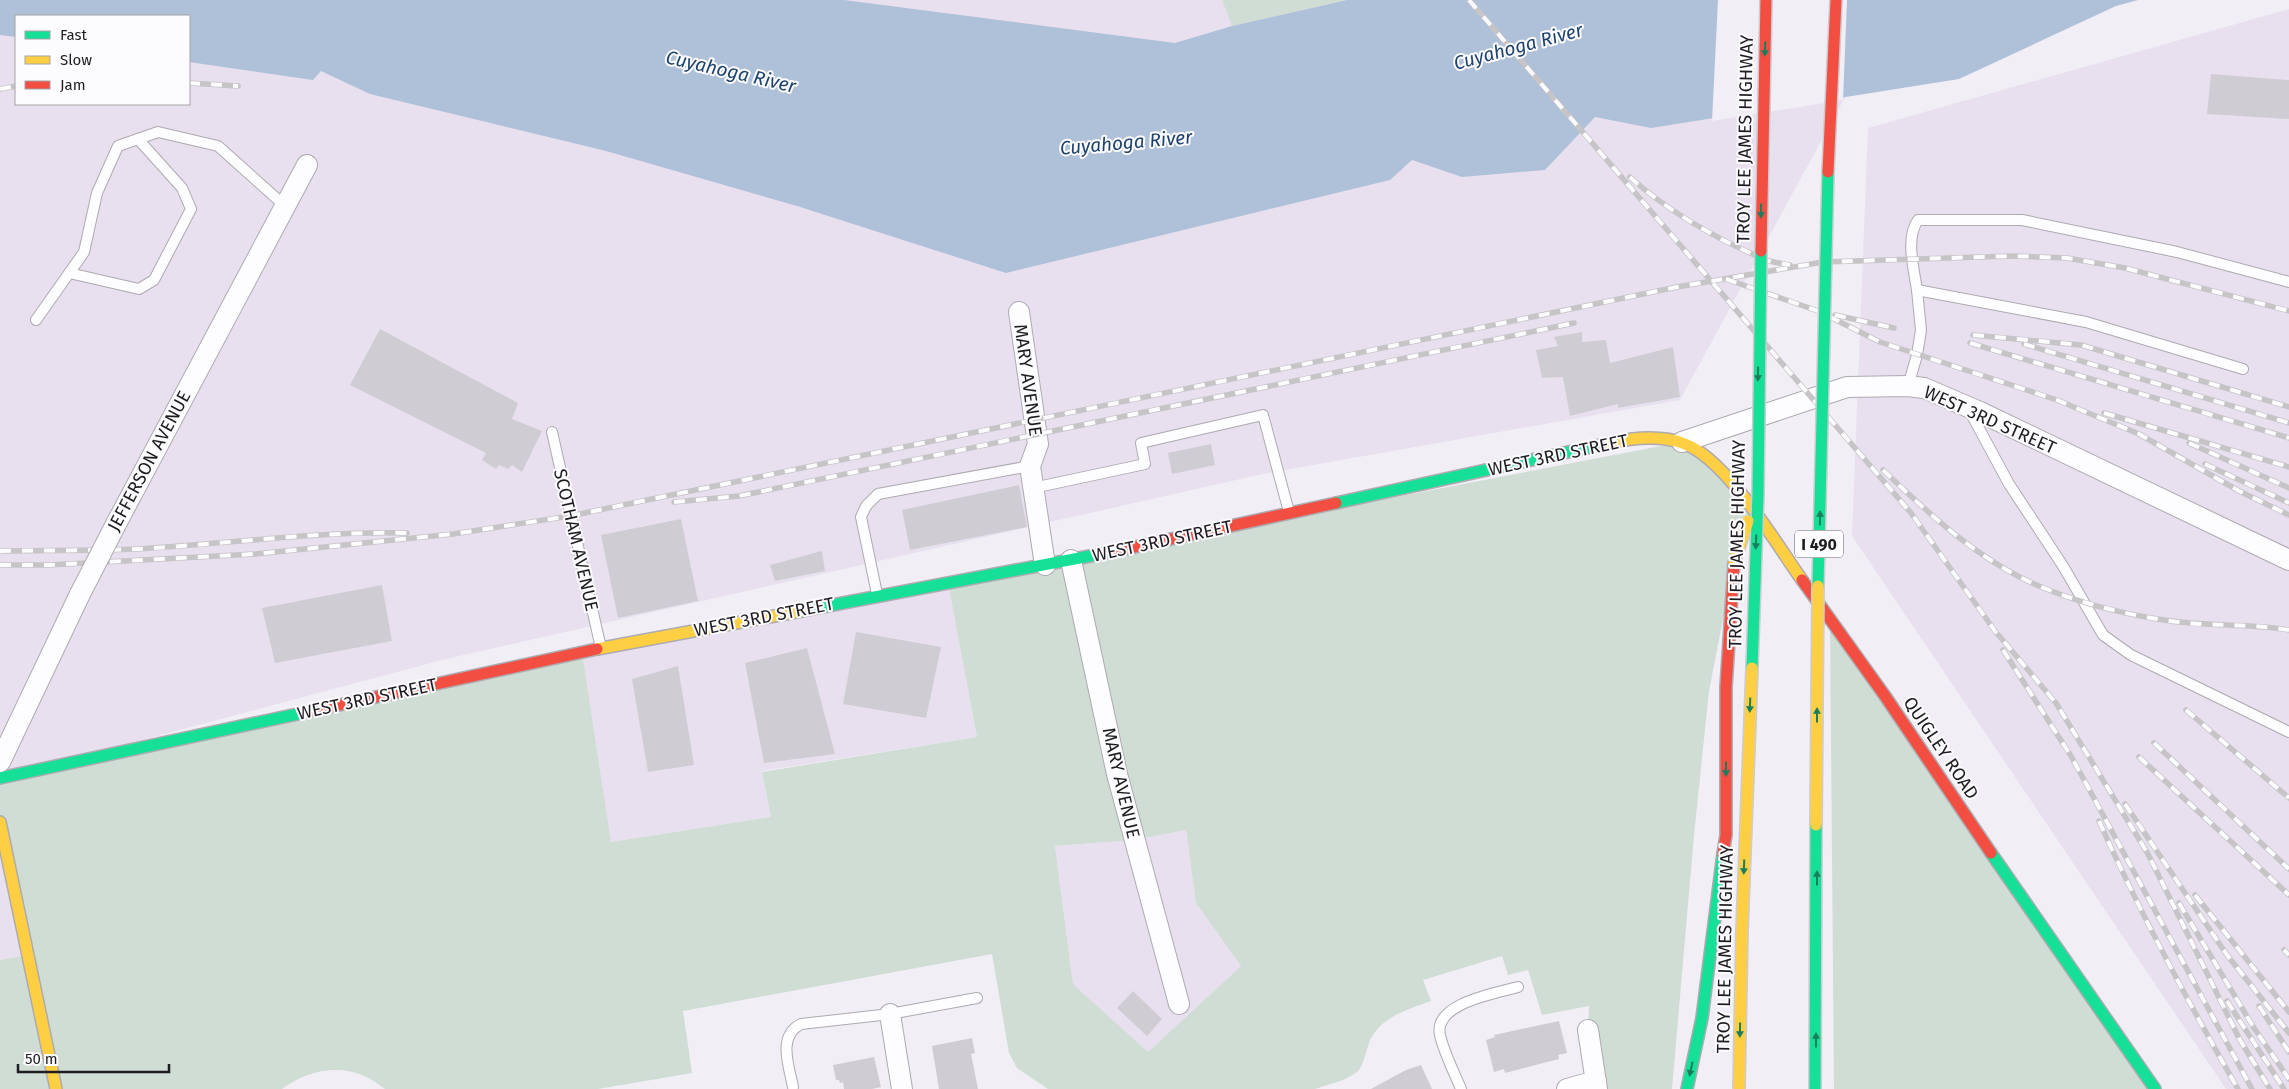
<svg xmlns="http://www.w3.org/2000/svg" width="2289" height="1089" font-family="'Fira Sans',sans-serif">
	<rect width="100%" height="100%" fill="#f2eef6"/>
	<g fill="#e8e0ef" fill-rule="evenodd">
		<path d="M0,0H1898L1680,400L1258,475L442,660L0,778ZM16,16H189V104H16Z"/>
		<polygon points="2289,9 2289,1089 2226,1089 1852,536 1868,128"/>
		<polygon points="948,583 977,737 762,771 771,817 611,842 582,652"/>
		<polygon points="0,822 28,955 0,960"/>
		<polygon points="1186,830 1196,903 1241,966 1148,1052 1073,984 1055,846 1134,840"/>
	</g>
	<g fill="#cfddd4" fill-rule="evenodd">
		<polygon points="1222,0 1347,0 1232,26"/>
		<path d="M1682,442L1753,511L1734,563L1709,691L1694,835L1672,1089H1597L1588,1030L1589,1006L1542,1015L1528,970L1508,975L1502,956L1423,980L1431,1001C1407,1010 1379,1017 1369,1043C1366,1051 1363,1066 1358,1071C1347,1081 1329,1084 1315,1089H1048L1017,1068L1009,1053L992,954L683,1011L692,1073L598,1089H385C378,1084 370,1078 362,1075C335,1064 304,1072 282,1089H0V960L28,955L0,822V778L582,652L611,842L771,817L762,772L977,737L948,583ZM1186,830L1196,903L1241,966L1148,1052L1073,984L1055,846L1134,840Z"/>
		<polygon points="1830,619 2155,1089 1834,1089"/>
	</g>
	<polygon fill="#afc0d9" points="0,0 844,0 1175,43 1232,26 1347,0 2138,0 2116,6 1959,79 1651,128 1595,117 1545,170 1462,177 1412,160 1390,180 1006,273 797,206 606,151 370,94 321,71 313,80 189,62 189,16 16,16 16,37 0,35"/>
	<polygon fill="#f2eef6" points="1718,0 1847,0 1843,100 1712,121"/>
	<g fill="#cfcdd3">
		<polygon points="2211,74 2289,80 2289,119 2207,114"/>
		<polygon points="380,329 518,403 512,419 542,431 522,472 512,465 508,469 499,465 496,469 482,460 486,453 350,385"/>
		<polygon points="1582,332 1582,342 1606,340 1610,363 1673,347 1680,397 1618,408 1618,404 1570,416 1563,377 1542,378 1536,350 1558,346 1554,337"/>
		<polygon points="1211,444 1215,465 1172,474 1168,453"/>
		<polygon points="1019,485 1027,527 910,550 902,510"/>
		<polygon points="681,519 698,601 618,618 601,535"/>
		<polygon points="822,551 825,571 775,581 770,565"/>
		<polygon points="382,585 392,641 275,663 262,608"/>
		<polygon points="856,632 941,647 926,718 843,704"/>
		<polygon points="807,648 835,754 764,763 745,663"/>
		<polygon points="678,666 694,765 648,772 632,679"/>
		<polygon points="1133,991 1162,1019 1147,1036 1117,1008"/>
		<polygon points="1559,1021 1567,1053 1558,1055 1559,1059 1505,1073 1504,1069 1494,1072 1486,1040 1495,1037 1494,1035"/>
		<polygon points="972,1038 975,1053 971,1054 978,1089 939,1089 932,1046"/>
		<polygon points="874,1057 881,1087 872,1089 844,1089 843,1082 840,1083 839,1080 836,1080 833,1065"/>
		<polygon points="1421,1065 1432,1089 1371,1089 1406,1070"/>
	</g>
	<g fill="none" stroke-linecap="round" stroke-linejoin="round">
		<defs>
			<g id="lane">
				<polyline points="69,273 139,289 154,280 191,209 182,188 138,139"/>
				<path d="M1917,290C1914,269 1905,238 1918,220H2022L2177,252L2289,282"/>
				<polyline points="36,320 84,252 97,193 118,146 158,132 218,146 285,206"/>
				<polyline points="1908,386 1917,355 1921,330 1917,290 2086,322 2243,369"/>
				<polyline points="1969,410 2009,484 2063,566 2103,635 2131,655 2289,732"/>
				<polyline points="552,432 601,648"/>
				<polyline points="1033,488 1145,464 1141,443 1263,415 1289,512"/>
				<polyline points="877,594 861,517 866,506 878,494 1030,466"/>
				<path d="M793,1087C789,1066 777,1036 801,1024L890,1014L977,998"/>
				<path d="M1461,1089C1454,1072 1444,1053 1440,1035C1433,1003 1497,993 1518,987"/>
			</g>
			<g id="street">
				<polyline points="1019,312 1038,444 1030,466 1045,565"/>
				<polyline points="1682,442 1847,387 1908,386 1924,388 1980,412 2289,560"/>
				<polyline points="116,524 307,165"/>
				<polyline points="1071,560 1117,774 1179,1004"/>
				<polyline points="0,762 80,594"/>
				<polyline points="890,1014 902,1089"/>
				<polyline points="1588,1030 1597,1089"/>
				<polyline points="1567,1089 1596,1081"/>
			</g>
			<g id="fast">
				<polyline points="1336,503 1609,443"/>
				<polyline points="801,611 1116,551"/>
				<polyline points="0,778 307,712"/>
				<polyline points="1991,853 2155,1089"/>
				<polyline points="1687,1089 1702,1018 1723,854"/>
			</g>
			<g id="slow">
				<path d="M1609,443C1632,438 1662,435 1685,444C1727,460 1775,542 1802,580"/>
				<polyline points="597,649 801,611"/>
				<polyline points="0,822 56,1089"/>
			</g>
			<g id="jam">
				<polyline points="1116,551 1336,503"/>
				<polyline points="1802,580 1885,696 1991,853"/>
				<polyline points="307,712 597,649"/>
				<polyline points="1723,854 1726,835 1726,687 1734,563"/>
			</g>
		</defs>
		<use href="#lane" stroke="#adaab0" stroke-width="12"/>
		<use href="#street" stroke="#adaab0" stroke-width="22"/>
		<use href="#fast" stroke="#adaab0" stroke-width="14"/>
		<use href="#slow" stroke="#adaab0" stroke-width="14"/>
		<use href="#jam" stroke="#adaab0" stroke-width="14"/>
		<use href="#lane" stroke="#fdfcfe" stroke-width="10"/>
		<use href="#street" stroke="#fdfcfe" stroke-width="20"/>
		<use href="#fast" stroke="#16e098" stroke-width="11"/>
		<use href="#slow" stroke="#ffcf43" stroke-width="11"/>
		<use href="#jam" stroke="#f24e42" stroke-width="11"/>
		<defs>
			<g id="rail">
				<polyline points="1469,0 1911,513 1995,631 2056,703 2148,854 2240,1040 2270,1089"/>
				<polyline points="189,83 238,86"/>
				<polyline points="0,89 16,86"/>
				<path d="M1630,177C1666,210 1718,240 1764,259C1772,263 1782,263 1790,265"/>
				<polyline points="1726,279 1818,311 1880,342 2057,400 2139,434 2239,491 2289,515"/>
				<polyline points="1835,315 1894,328"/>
				<polyline points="1973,335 2081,345 2289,407"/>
				<polyline points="1970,343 2289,438"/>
				<polyline points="2024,344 2289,423"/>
				<polyline points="2104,413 2289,467"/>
				<polyline points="2189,443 2289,488"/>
				<polyline points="2205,464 2289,503"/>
				<path d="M1883,470C1927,512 1974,556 2030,582C2072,601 2118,613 2164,620C2206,627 2248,623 2289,630"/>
				<polyline points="674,502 739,496 1574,323"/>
				<path d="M0,551C46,550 92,551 137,549C227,544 317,531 407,533"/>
				<polyline points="0,565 48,565 255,554 453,534 570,516 1677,287 1823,262 2012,256 2067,258 2125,268 2289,311"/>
				<polyline points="2003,650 2071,756 2252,1089"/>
				<polyline points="2186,710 2289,798"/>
				<polyline points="2154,743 2289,869"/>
				<polyline points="2139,757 2289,895"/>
				<polyline points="2125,804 2227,955 2289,1033"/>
				<path d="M2099,821C2140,913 2188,1002 2238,1089"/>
				<polyline points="2195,895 2289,1012"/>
				<polyline points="2179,903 2254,1028 2289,1079"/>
				<polyline points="2284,950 2289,955"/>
				<polyline points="2227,1001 2284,1089"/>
				<polyline points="2259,1006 2289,1052"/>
			</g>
		</defs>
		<use href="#rail" stroke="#c6c4c6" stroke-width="5.5"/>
		<use href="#rail" stroke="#fcfbfe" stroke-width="4" stroke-dasharray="11" stroke-linecap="butt"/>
		<defs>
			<polyline id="street-bridge" points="80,594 116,524"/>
			<g id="fast-bridge">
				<polyline points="1818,586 1828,172"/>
				<polyline points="1752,668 1758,494 1761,251"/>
				<polyline points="1815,1089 1816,825"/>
			</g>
			<g id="slow-bridge">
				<polyline points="1734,563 1748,521"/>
				<polyline points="1816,825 1818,586"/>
				<polyline points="1739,1089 1742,930 1752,668"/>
			</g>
			<g id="jam-bridge">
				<polyline points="1828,172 1836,0"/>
				<polyline points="1761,251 1766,0"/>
			</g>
		</defs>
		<use href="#street-bridge" stroke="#adaab0" stroke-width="22" stroke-linecap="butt"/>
		<use href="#fast-bridge" stroke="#cdcbcf" stroke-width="14" stroke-linecap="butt"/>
		<use href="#slow-bridge" stroke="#cdcbcf" stroke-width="14" stroke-linecap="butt"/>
		<use href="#jam-bridge" stroke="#cdcbcf" stroke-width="14" stroke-linecap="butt"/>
		<use href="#street-bridge" stroke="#fdfcfe" stroke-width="20"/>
		<use href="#fast-bridge" stroke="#16e098" stroke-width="11"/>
		<use href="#slow-bridge" stroke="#ffcf43" stroke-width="11"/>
		<use href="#jam-bridge" stroke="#f24e42" stroke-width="11"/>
	</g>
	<defs><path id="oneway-solid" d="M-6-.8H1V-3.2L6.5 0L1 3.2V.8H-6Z" transform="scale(1.25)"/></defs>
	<g fill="#1a7e5c">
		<use href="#oneway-solid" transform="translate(1765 49) rotate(92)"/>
		<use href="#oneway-solid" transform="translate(1761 211) rotate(91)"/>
		<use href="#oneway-solid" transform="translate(1758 374) rotate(91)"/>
		<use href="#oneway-solid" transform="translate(1820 518) rotate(-89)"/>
		<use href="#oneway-solid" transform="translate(1756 542) rotate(92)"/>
		<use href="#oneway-solid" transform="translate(1750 705) rotate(92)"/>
		<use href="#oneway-solid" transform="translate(1817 715) rotate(-90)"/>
		<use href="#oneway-solid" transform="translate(1726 769) rotate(90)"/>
		<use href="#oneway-solid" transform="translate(1744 867) rotate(92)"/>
		<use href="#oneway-solid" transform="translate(1817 878) rotate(-90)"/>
		<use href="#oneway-solid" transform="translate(1740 1030) rotate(91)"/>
		<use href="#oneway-solid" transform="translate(1816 1040) rotate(-90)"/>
		<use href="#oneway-solid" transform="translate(1691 1069) rotate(102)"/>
	</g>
	<g text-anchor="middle" stroke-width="4" stroke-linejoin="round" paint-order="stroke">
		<rect fill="#fcfbfe" stroke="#615f63" stroke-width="1" x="1795" y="530.5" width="48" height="27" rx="4"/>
		<g font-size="16" font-weight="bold" fill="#1f1c21">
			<text x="1819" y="550">I 490</text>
		</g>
		<g font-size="18" fill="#1f1c21" stroke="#fcfbfe">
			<text transform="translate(1745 139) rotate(-89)" y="6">TROY LEE JAMES HIGHWAY</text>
			<text transform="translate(1028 380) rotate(82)" y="6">MARY AVENUE</text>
			<text transform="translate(1990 420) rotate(24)" y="6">WEST 3RD STREET</text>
			<text transform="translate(1558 455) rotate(-12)" y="6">WEST 3RD STREET</text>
			<text transform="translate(149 461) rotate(-62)" y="6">JEFFERSON AVENUE</text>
			<text transform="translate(576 540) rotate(77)" y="6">SCOTHAM AVENUE</text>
			<text transform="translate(1162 541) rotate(-12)" y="6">WEST 3RD STREET</text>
			<text transform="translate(1737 544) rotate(-89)" y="6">TROY LEE JAMES HIGHWAY</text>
			<text transform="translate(764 617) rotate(-11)" y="6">WEST 3RD STREET</text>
			<text transform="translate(367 699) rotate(-12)" y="6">WEST 3RD STREET</text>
			<text transform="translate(1941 748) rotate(56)" y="6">QUIGLEY ROAD</text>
			<text transform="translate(1121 783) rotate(77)" y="6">MARY AVENUE</text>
			<text transform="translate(1725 949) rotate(-89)" y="6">TROY LEE JAMES HIGHWAY</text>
		</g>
		<g font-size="19" font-style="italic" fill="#1c426d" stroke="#fcfbfe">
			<text transform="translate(1518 46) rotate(-15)" y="7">Cuyahoga River</text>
			<text transform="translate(731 71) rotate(13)" y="7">Cuyahoga River</text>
			<text transform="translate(1126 142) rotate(-5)" y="7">Cuyahoga River</text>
		</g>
	</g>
	<rect x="15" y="15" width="175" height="90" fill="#fcfbfe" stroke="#a4a2a6"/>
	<rect x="25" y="31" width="25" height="8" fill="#16e098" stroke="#a4a2a6"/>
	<text x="60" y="40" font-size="15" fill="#1f1c21">Fast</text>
	<rect x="25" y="56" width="25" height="8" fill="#ffcf43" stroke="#a4a2a6"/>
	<text x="60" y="65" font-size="15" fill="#1f1c21">Slow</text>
	<rect x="25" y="81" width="25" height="8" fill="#f24e42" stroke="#a4a2a6"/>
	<text x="60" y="90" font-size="15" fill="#1f1c21">Jam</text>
	<path d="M18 1064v8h151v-8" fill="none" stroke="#1f1c21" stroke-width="2.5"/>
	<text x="25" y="1064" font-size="15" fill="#1f1c21" stroke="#fcfbfe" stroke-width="4" paint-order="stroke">50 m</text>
</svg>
